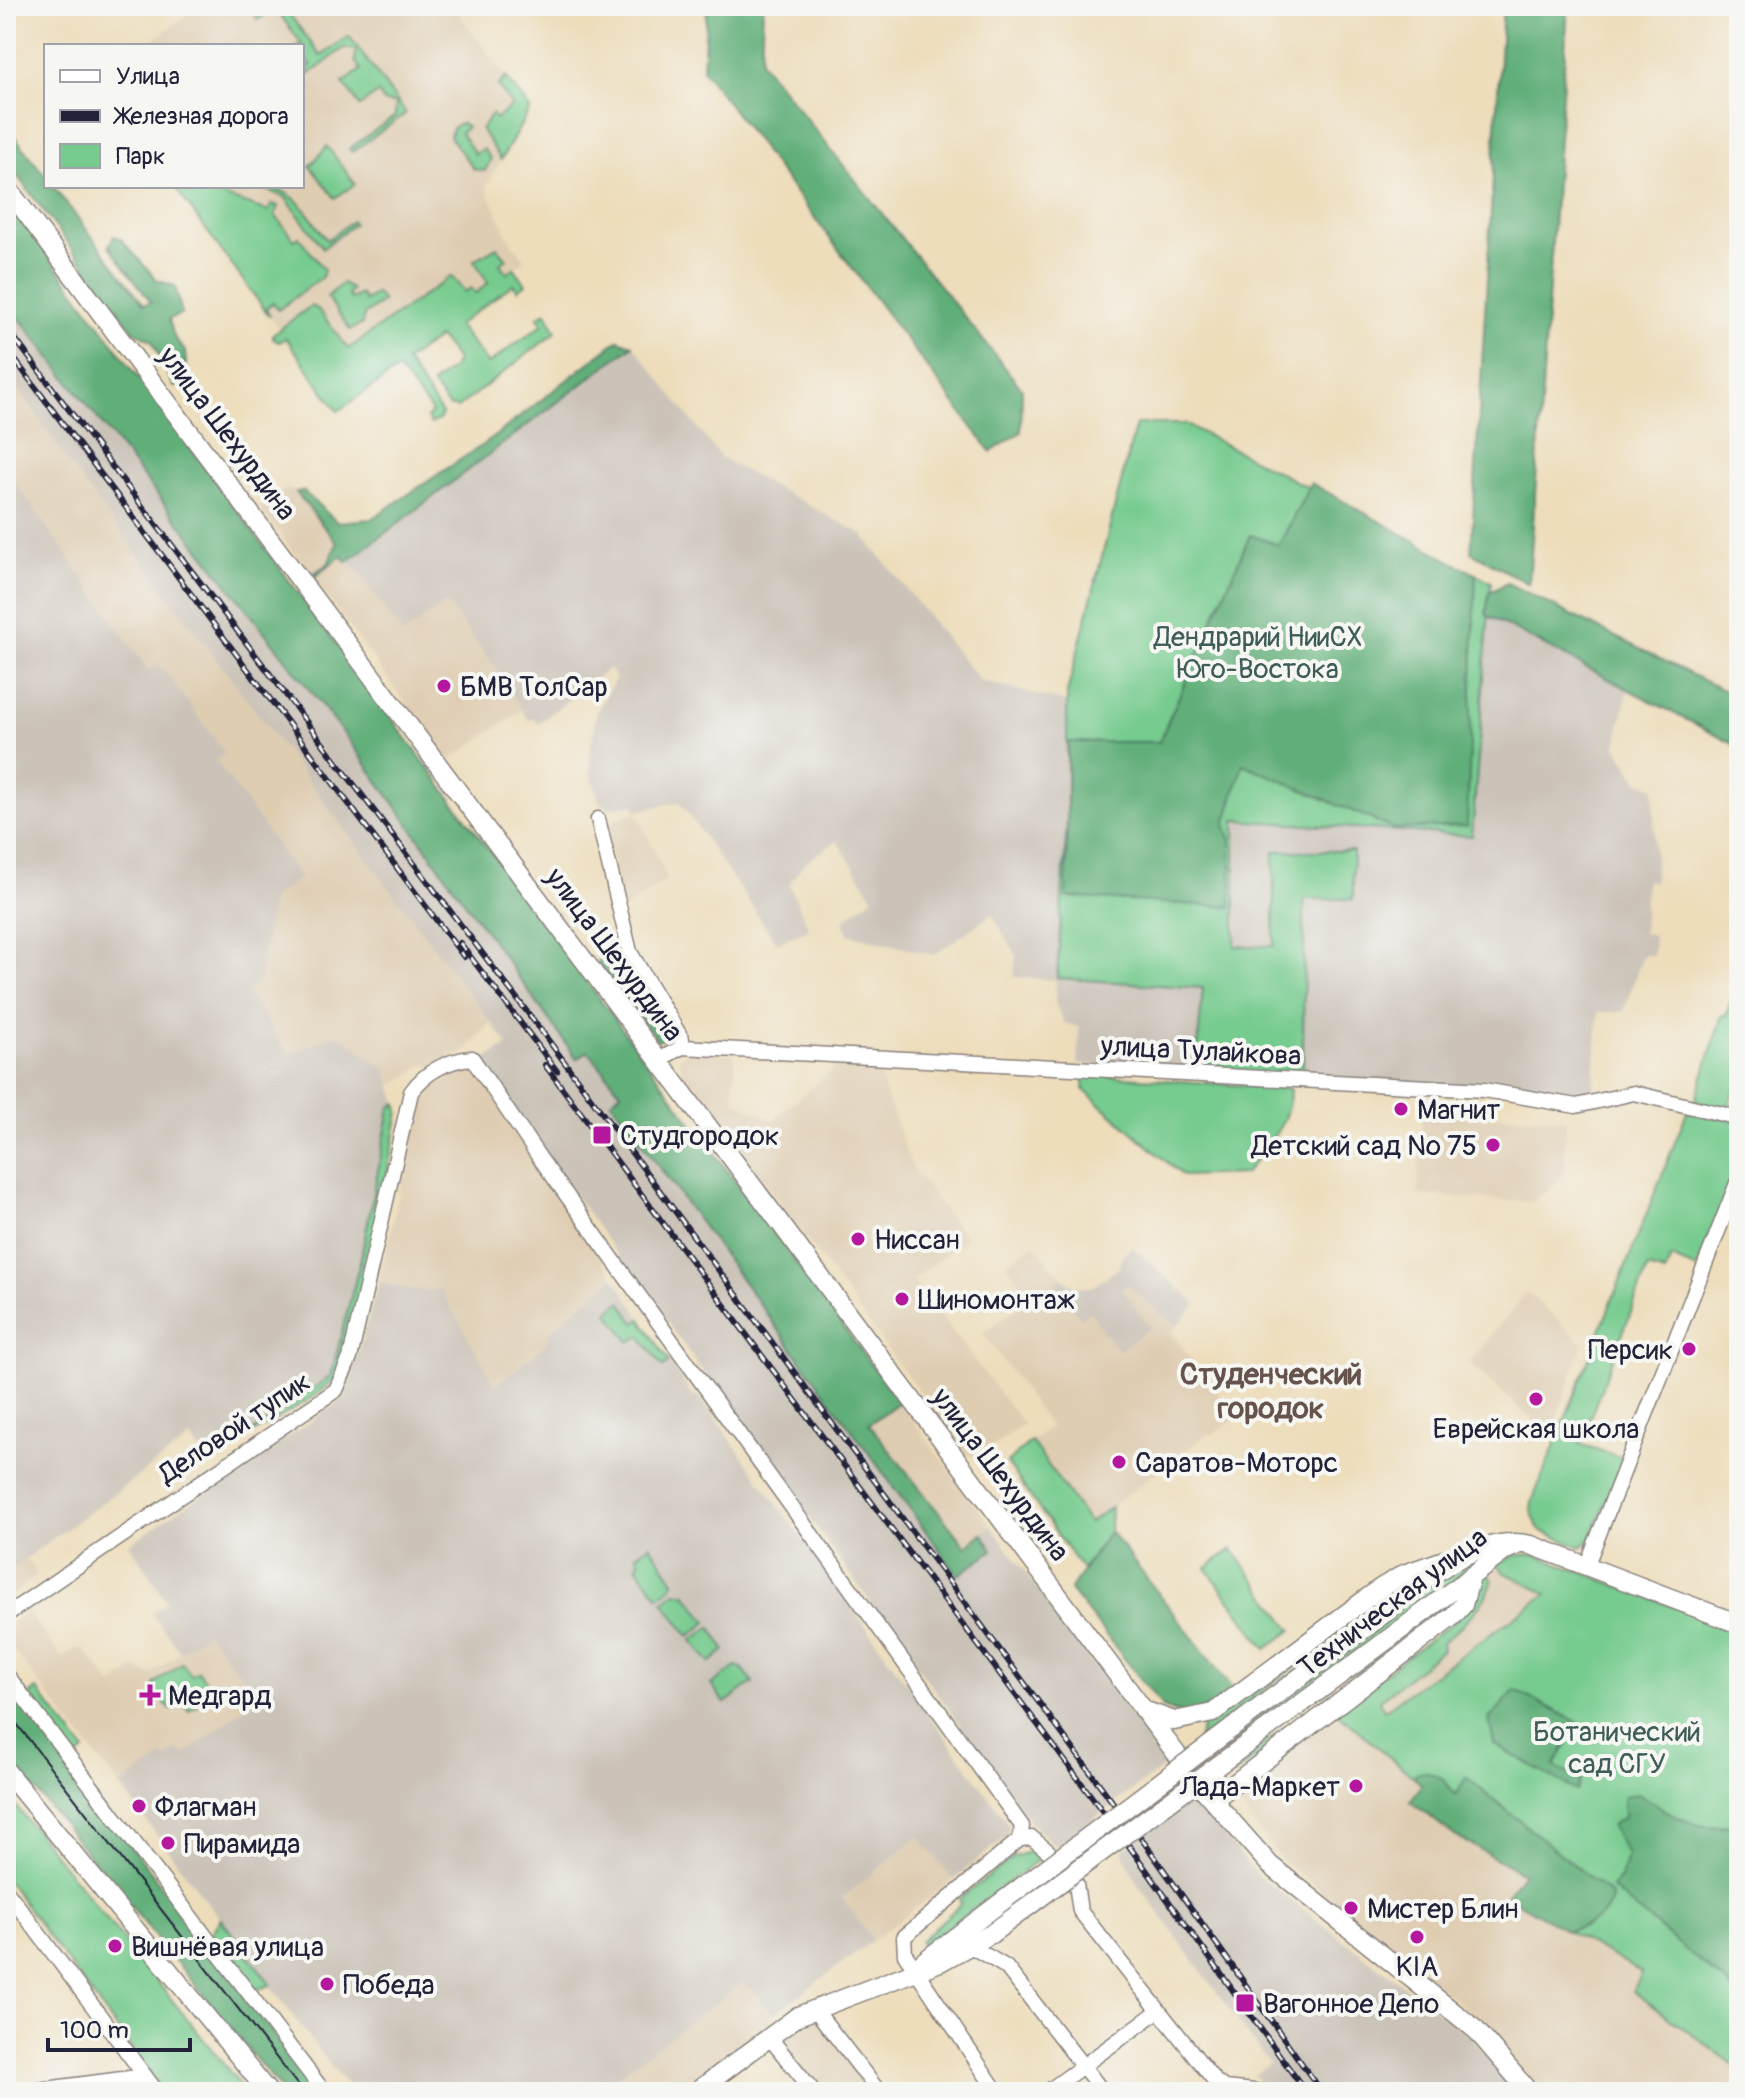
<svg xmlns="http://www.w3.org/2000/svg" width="1745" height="2098" font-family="Pangolin,sans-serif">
	<rect width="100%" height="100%" fill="#f6f6f2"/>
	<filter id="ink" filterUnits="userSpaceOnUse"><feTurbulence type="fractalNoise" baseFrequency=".0125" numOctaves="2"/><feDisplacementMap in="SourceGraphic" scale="16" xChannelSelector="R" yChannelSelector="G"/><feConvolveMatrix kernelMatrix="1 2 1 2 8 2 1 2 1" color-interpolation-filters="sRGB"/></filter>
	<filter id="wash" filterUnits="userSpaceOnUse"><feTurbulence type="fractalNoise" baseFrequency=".006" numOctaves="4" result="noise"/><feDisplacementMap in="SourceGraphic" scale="32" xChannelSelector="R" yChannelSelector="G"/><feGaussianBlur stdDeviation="1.8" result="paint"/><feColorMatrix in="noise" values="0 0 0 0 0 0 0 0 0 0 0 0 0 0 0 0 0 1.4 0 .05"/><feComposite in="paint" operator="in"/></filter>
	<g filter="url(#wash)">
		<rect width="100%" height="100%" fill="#edddbb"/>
		<g fill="#dfcdb2">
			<polygon points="199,6 453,6 530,109 486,187 509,239 525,260 457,311 354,361 286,339 174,186 302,186 302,46 145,46"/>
			<polygon points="6,369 68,463 491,1022 465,1051 433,1067 425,1064 392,1086 389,1077 338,1034 288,1055 278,1041 246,990 260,980 272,898 300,878 215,759 224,753 159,664 150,670 6,469"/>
			<polygon points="287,489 296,492 337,543 328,564 311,575 260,508"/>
			<polygon points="342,556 361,575 403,634 446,601 495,667 522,710 449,761 313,578"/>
			<polygon points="636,811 668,879 621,910 607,832 610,823"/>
			<polygon points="687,1052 735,1055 734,1100 772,1120 843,1061 875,1062 911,1166 966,1238 913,1280 1023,1424 978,1457 967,1454 959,1445 682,1071 679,1059"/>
			<polygon points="473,1065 614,1277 551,1330 544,1346 494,1385 441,1290 411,1290 379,1282 418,1112 418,1095"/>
			<polygon points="1422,1110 1566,1120 1565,1170 1559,1181 1534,1202 1418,1195"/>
			<polygon points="1034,1244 1062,1277 1055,1285 1079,1318 1129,1285 1176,1327 1171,1332 1236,1417 1212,1435 1209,1433 1089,1523 1031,1441 1050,1427 983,1333 1031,1298 1006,1264"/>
			<polygon points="1527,1292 1583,1343 1550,1436 1469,1362"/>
			<polygon points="899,1402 991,1526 966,1547 868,1424"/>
			<polygon points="26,1558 37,1574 6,1600 6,1573"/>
			<polygon points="1497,1563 1504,1573 1548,1593 1385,1711 1379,1702 1443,1649 1441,1643 1475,1613 1492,1586 1486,1571"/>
			<polygon points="28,1611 62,1658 77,1648 84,1650 112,1685 134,1669 151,1674 207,1633 245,1680 255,1701 183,1756 165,1759 162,1756 120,1786 6,1641 6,1627"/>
			<polygon points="1335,1711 1423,1784 1410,1801 1455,1836 1524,1873 1506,1896 1642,1973 1634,1991 1739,2069 1739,2092 1543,2092 1481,2021 1282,1860 1243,1810 1241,1791 1244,1783"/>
			<polygon points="920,1836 953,1880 873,1940 842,1898"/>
			<polygon points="744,1982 775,2022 682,2092 596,2092"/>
			<polygon points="819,2017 877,2092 816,2092 777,2042"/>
		</g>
		<g fill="#cbc3b8">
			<polygon points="6,301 348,739 576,1058 588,1050 621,1093 612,1102 957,1574 993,1550 982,1533 991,1526 1167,1764 1056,1847 1033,1825 479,1064 508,1045 68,463 6,369"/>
			<polygon points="633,345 721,458 862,534 980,681 1071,703 1225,825 1486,615 1628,689 1616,746 1639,782 1654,788 1655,881 1646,880 1643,933 1654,935 1653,955 1643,955 1623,1012 1598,1012 1593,1098 1078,1064 1079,1027 1064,1023 1055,1003 1056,980 1014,977 1016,955 992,914 934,955 848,934 844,920 873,897 837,841 803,864 789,885 809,929 777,943 680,802 636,811 635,804 610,808 600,803 591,775 590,752 596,713 616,678 609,668 538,724 534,718 529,721 495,667 446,602 403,635 361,575 347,562"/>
			<polygon points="6,469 149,670 159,663 225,753 216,760 300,878 272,898 260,980 247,991 288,1054 338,1034 386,1069 397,1103 390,1109 361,1258 331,1377 206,1459 190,1438 6,1573"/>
			<polygon points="1132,1247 1196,1304 1176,1327 1128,1285 1122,1289 1150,1328 1118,1351 1090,1312 1080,1318 1055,1285 1062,1277 1075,1287 1092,1287 1119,1268 1121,1257"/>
			<polygon points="614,1277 693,1397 697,1395 704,1403 1009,1825 1007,1836 953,1880 919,1836 842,1898 873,1940 773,2015 744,1982 596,2092 424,2092 417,2083 405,2092 354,2092 332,2068 120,1786 163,1756 165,1759 178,1749 184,1755 254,1701 245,1680 207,1633 180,1652 152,1613 167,1602 129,1544 345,1398 379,1282 411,1290 441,1290 495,1385 544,1346 551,1330"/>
			<polygon points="1193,1798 1256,1874 1470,2036 1517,2092 1267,2092 1254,2075 1269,2064 1136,1881 1122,1851"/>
		</g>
		<g fill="#76cb8e" stroke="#4c7664" stroke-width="2">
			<polygon points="247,6 283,6 321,56 349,36 406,113 352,152 349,149 395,116 396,103 384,102 378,93 360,106 343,83 361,70 355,61 356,50 344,48 302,80 302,72 311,65 302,53 302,46 297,46 301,43 275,8 258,20"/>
			<polygon points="506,77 530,109 501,160 481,129 492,114 496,119 512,106 498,86"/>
			<polygon points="461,123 467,127 461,133 475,154 483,149 491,159 485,171 474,169 450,137 452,128"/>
			<polygon points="327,146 355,184 335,198 310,166"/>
			<polygon points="174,186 215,186 225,197 268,211 272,204 278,206 275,215 294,240 299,237 324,270 322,277 278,310 273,303 266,308 270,317"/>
			<path d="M256,186C296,186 305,211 327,240L352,221L354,224L323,248L285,197Z"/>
			<polygon points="497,247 507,259 500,264 507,273 514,268 526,284 518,290 513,284 458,325 488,364 543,324 538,317 546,312 556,332 457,408 448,406 432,384 454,367 457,360 439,337 406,361 442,414 439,420 431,424 427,418 432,412 398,369 338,411 286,338 279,342 273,339 273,334 311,306 318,309 348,349 451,276 465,292 471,288 476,293 488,283 474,260"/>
			<polygon points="343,283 352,290 348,295 351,299 361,294 365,301 376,293 383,301 364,315 362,324 350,330 327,297"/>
			<polygon points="1136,424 1185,424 1491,582 1472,836 1235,820 1235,946 1274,946 1274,851 1353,851 1353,899 1304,899 1303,1076 1195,1073 1203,988 1057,978 1067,820 1067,693"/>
			<polygon points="1739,976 1739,1080 1727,1110 1695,1102 1722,1015 1726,1016"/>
			<path d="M1084,1074L1290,1089C1291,1123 1264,1149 1245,1174L1183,1176L1084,1090Z"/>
			<path d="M397,1103L399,1111C391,1155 355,1359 332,1382C312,1401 255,1431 229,1447L331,1376L361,1258L390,1108Z"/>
			<polygon points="1687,1112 1739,1122 1739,1164 1697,1269 1671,1258 1665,1273 1648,1268 1580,1444 1624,1458 1590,1540 1581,1547 1539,1530 1531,1510 1532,1502"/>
			<polygon points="621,1302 635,1323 641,1319 669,1362 663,1367 640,1336 630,1342 608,1312"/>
			<polygon points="1031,1441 1089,1523 1111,1507 1110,1531 1082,1570 1007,1463"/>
			<polygon points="650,1545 674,1581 672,1587 659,1597 636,1566 639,1563 637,1555"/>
			<polygon points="1232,1549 1292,1630 1266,1649 1206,1568"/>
			<path d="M1533,1554L1739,1631V2069L1633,1991L1642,1973L1567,1931L1586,1926L1611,1904L1610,1895L1467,1778L1456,1795L1442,1778L1425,1771L1412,1776L1335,1711L1458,1618L1486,1571L1493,1580C1485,1607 1462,1625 1442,1643L1443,1649L1379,1701L1384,1710L1547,1594L1504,1572L1497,1563L1516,1555Z"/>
			<polygon points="1470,1560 1470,1569 1027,1896 1025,1893 1458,1565"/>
			<polygon points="1414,1578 1198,1740 1202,1727 1383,1590"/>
			<polygon points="676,1592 686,1594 707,1622 689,1636 663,1602"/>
			<polygon points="1453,1600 1454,1605 1233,1776 1222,1775"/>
			<polygon points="711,1627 725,1650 710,1663 692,1640"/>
			<polygon points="182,1663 191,1675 198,1671 212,1689 212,1695 189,1711 183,1704 171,1710 153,1690 155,1683"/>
			<polygon points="736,1667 742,1668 753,1682 725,1703 711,1685"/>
			<polygon points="37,1689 85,1751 77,1757 30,1695"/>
			<polygon points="6,1793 30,1824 246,2092 164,2092 6,1879"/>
			<polygon points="1035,1850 1042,1857 923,1946 920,1941 961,1904 959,1899 1014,1857"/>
			<polygon points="221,1919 271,1985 255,1990 249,1988 211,1933"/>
		</g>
		<g fill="#60af79" stroke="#41685a" stroke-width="2">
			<polygon points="707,6 763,6 761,62 1022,389 1021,432 991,452 703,70"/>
			<polygon points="1503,6 1568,6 1529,584 1471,552"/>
			<polygon points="6,125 46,177 46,186 53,186 144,304 151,302 109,246 114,236 121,239 157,280 175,286 182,314 169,319 174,337 185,351 187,382 174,387 152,341 134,331 6,161"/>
			<polygon points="6,199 899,1402 869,1424 966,1547 982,1533 993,1550 958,1575 611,1101 621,1092 588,1051 577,1059 348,739 6,301"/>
			<polygon points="618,340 633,345 347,562 341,556 313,578 311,575 328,564 337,543 296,492 303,491 337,522 371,519 490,440"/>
			<polygon points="1311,483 1476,575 1467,826 1394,829 1243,764 1225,825 1231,840 1231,907 1066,897 1068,742 1159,742 1250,535 1279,545"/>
			<polygon points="1507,583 1739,698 1739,747 1486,615 1489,592"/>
			<polygon points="622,940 674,1036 671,1040 657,1040 597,962"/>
			<path d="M1110,1531L1234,1691C1214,1708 1189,1721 1163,1707L1070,1590Z"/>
			<polygon points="6,1681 317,2092 283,2092 6,1754"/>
			<polygon points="1515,1690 1579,1723 1554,1766 1581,1779 1576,1791 1494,1744 1489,1719"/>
			<path d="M1425,1771L1442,1778L1456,1795L1466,1777L1611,1895C1611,1918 1586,1926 1567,1931L1506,1896L1523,1873L1455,1836L1410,1801L1422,1785L1412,1776Z"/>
			<path d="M1638,1794C1672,1814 1699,1836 1739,1823V1994L1611,1888L1621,1877L1627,1855L1611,1825L1624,1817L1623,1796Z"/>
		</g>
	</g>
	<g filter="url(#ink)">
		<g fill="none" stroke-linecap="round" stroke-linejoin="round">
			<defs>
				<g id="minor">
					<polyline points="598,819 630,952 682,1039 682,1047"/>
					<polyline points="659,1060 682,1047 1484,1090 1576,1106 1634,1093 1739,1118"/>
					<polyline points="1586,1567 1739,1178"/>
					<path d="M6,1615L336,1390L350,1358L411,1092C425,1072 448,1060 472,1058L539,1157L1022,1826L1020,1839L904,1937L905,1954L997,2092"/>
					<polyline points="6,1674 324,2092"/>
					<polyline points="1020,1839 1032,1838 1049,1852"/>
					<polyline points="1076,1884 1080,1911 1214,2080 1224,2088 1263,2092"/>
					<polyline points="6,1890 157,2092"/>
					<polyline points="972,1947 1006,1967 1103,2092"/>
					<polyline points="814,2008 879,2092"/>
					<polyline points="769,2037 814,2092"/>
					<polyline points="23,2092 145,2076"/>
					<polyline points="1047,2092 1157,2012"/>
				</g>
				<g id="major">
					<polyline points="6,186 1178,1756"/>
					<path d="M1373,1622C1418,1588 1470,1532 1531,1545L1739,1624"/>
					<polyline points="1387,1640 1506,1550 1517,1545"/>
					<polyline points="1143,1710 1174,1721 1213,1713 1382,1587 1404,1574 1450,1558"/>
					<polyline points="6,1771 268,2092"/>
					<polyline points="1204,1790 1270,1865 1476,2030 1529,2092"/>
					<polyline points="1213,1800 1453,1616 1463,1605 1470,1580"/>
					<polyline points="923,1962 979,1919"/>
					<polyline points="696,2092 798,2016 940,1962 991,1934"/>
				</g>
			</defs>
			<use href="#minor" stroke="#88807b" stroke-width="17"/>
			<use href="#major" stroke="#88807b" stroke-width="21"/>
			<use href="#minor" stroke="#fff" stroke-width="14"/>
			<use href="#major" stroke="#fff" stroke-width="18"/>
			<polyline stroke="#22223b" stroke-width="2" points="6,1710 303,2092"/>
			<defs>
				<g id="rail">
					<polyline points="6,327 537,1025 1114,1804"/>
					<polyline points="6,348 464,957"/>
					<polyline points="460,943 557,1071"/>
					<polyline points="545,1065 1103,1812"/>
					<polyline points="1141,1838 1322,2092"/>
					<polyline points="1129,1846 1306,2092"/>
				</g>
			</defs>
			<use href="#rail" stroke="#22223b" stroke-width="6"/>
			<use href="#rail" stroke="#f6f6f2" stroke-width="3" stroke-dasharray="9" stroke-linecap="butt"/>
			<defs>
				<g id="major-bridge">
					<polyline points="979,1919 1373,1622"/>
					<polyline points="991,1934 1387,1640"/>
				</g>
			</defs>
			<use href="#major-bridge" stroke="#88807b" stroke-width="21" stroke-linecap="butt"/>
			<use href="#major-bridge" stroke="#fff" stroke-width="18"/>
		</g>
	</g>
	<g fill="#b5179e" stroke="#f6f6f2" stroke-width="3">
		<circle cx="444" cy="686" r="8"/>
		<circle cx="1401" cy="1109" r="8"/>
		<rect x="592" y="1125" width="20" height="20" rx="4"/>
		<circle cx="1493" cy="1145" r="8"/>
		<circle cx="858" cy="1239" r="8"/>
		<circle cx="902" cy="1299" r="8"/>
		<circle cx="1689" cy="1349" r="8"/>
		<circle cx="1536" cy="1399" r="8"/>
		<circle cx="1119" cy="1462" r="8"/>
		<path d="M146 1683h8v8h8v8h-8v8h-8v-8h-8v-8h8z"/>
		<circle cx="1356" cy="1786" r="8"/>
		<circle cx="139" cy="1806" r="8"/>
		<circle cx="168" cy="1843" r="8"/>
		<circle cx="1351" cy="1908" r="8"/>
		<circle cx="1417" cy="1937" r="8"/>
		<circle cx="115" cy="1946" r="8"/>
		<circle cx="327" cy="1984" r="8"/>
		<rect x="1235" y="1993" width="20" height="20" rx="4"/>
	</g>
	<g text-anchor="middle" stroke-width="8" stroke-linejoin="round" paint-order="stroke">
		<g font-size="28" fill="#22223b" stroke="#f6f6f2">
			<text transform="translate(228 433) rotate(53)" y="10">улица Шехурдина</text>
			<text transform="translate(615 954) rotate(53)" y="10">улица Шехурдина</text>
			<text transform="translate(1201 1050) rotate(3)" y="10">улица Тулайкова</text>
			<text transform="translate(234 1427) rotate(-34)" y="10">Деловой тупик</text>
			<text transform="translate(1001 1474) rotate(53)" y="10">улица Шехурдина</text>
			<text transform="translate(1392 1602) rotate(-37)" y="10">Техническая улица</text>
		</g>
		<g font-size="28" fill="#3f5d58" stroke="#f6f6f2">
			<text x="1258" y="646">Дендрарий НииСХ<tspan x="1258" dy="32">Юго-Востока</tspan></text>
			<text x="1617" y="1741">Ботанический<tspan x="1617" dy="32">сад СГУ</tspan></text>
		</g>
		<g font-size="28" fill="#22223b" stroke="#f6f6f2" text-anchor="start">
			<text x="460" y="696">БМВ ТолСар</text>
			<text x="1417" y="1119">Магнит</text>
			<text x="620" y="1145">Студгородок</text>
			<text x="1477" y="1155" text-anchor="end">Детский сад № 75</text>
			<text x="874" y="1249">Ниссан</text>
			<text x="918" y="1309">Шиномонтаж</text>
			<text x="1673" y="1359" text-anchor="end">Персик</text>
			<text x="1536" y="1438" text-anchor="middle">Еврейская школа</text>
			<text x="1135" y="1472">Саратов-Моторс</text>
			<text x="168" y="1705">Медгард</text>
			<text x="1340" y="1796" text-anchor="end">Лада-Маркет</text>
			<text x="155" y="1816">Флагман</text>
			<text x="184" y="1853">Пирамида</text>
			<text x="1367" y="1918">Мистер Блин</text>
			<text x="131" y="1956">Вишнёвая улица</text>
			<text x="1417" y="1976" text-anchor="middle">KIA</text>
			<text x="343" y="1994">Победа</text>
			<text x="1263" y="2013">Вагонное Депо</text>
		</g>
		<g font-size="30" font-weight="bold" fill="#65534c" stroke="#f6f6f2">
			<text x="1271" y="1384">Студенческий<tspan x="1271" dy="34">городок</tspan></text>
		</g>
	</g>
	<rect width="1745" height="2098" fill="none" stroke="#f6f6f2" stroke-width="32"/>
	<rect x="44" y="44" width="260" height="144" fill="#f6f6f2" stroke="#a1a1a9" stroke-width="2"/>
	<rect x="60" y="70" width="40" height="12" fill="#ffffff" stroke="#a1a1a9" stroke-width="2"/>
	<text x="116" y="84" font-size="24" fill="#22223b">Улица</text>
	<rect x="60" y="110" width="40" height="12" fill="#22223b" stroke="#a1a1a9" stroke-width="2"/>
	<text x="116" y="124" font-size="24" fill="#22223b">Железная дорога</text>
	<rect x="60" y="144" width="40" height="24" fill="#76cb8e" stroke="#a1a1a9" stroke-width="2"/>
	<text x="116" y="164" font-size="24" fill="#22223b">Парк</text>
	<path d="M48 2038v12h142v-12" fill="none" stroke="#22223b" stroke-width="4"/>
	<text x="60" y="2038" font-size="24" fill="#22223b" stroke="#f6f6f2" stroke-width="6" paint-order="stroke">100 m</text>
</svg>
